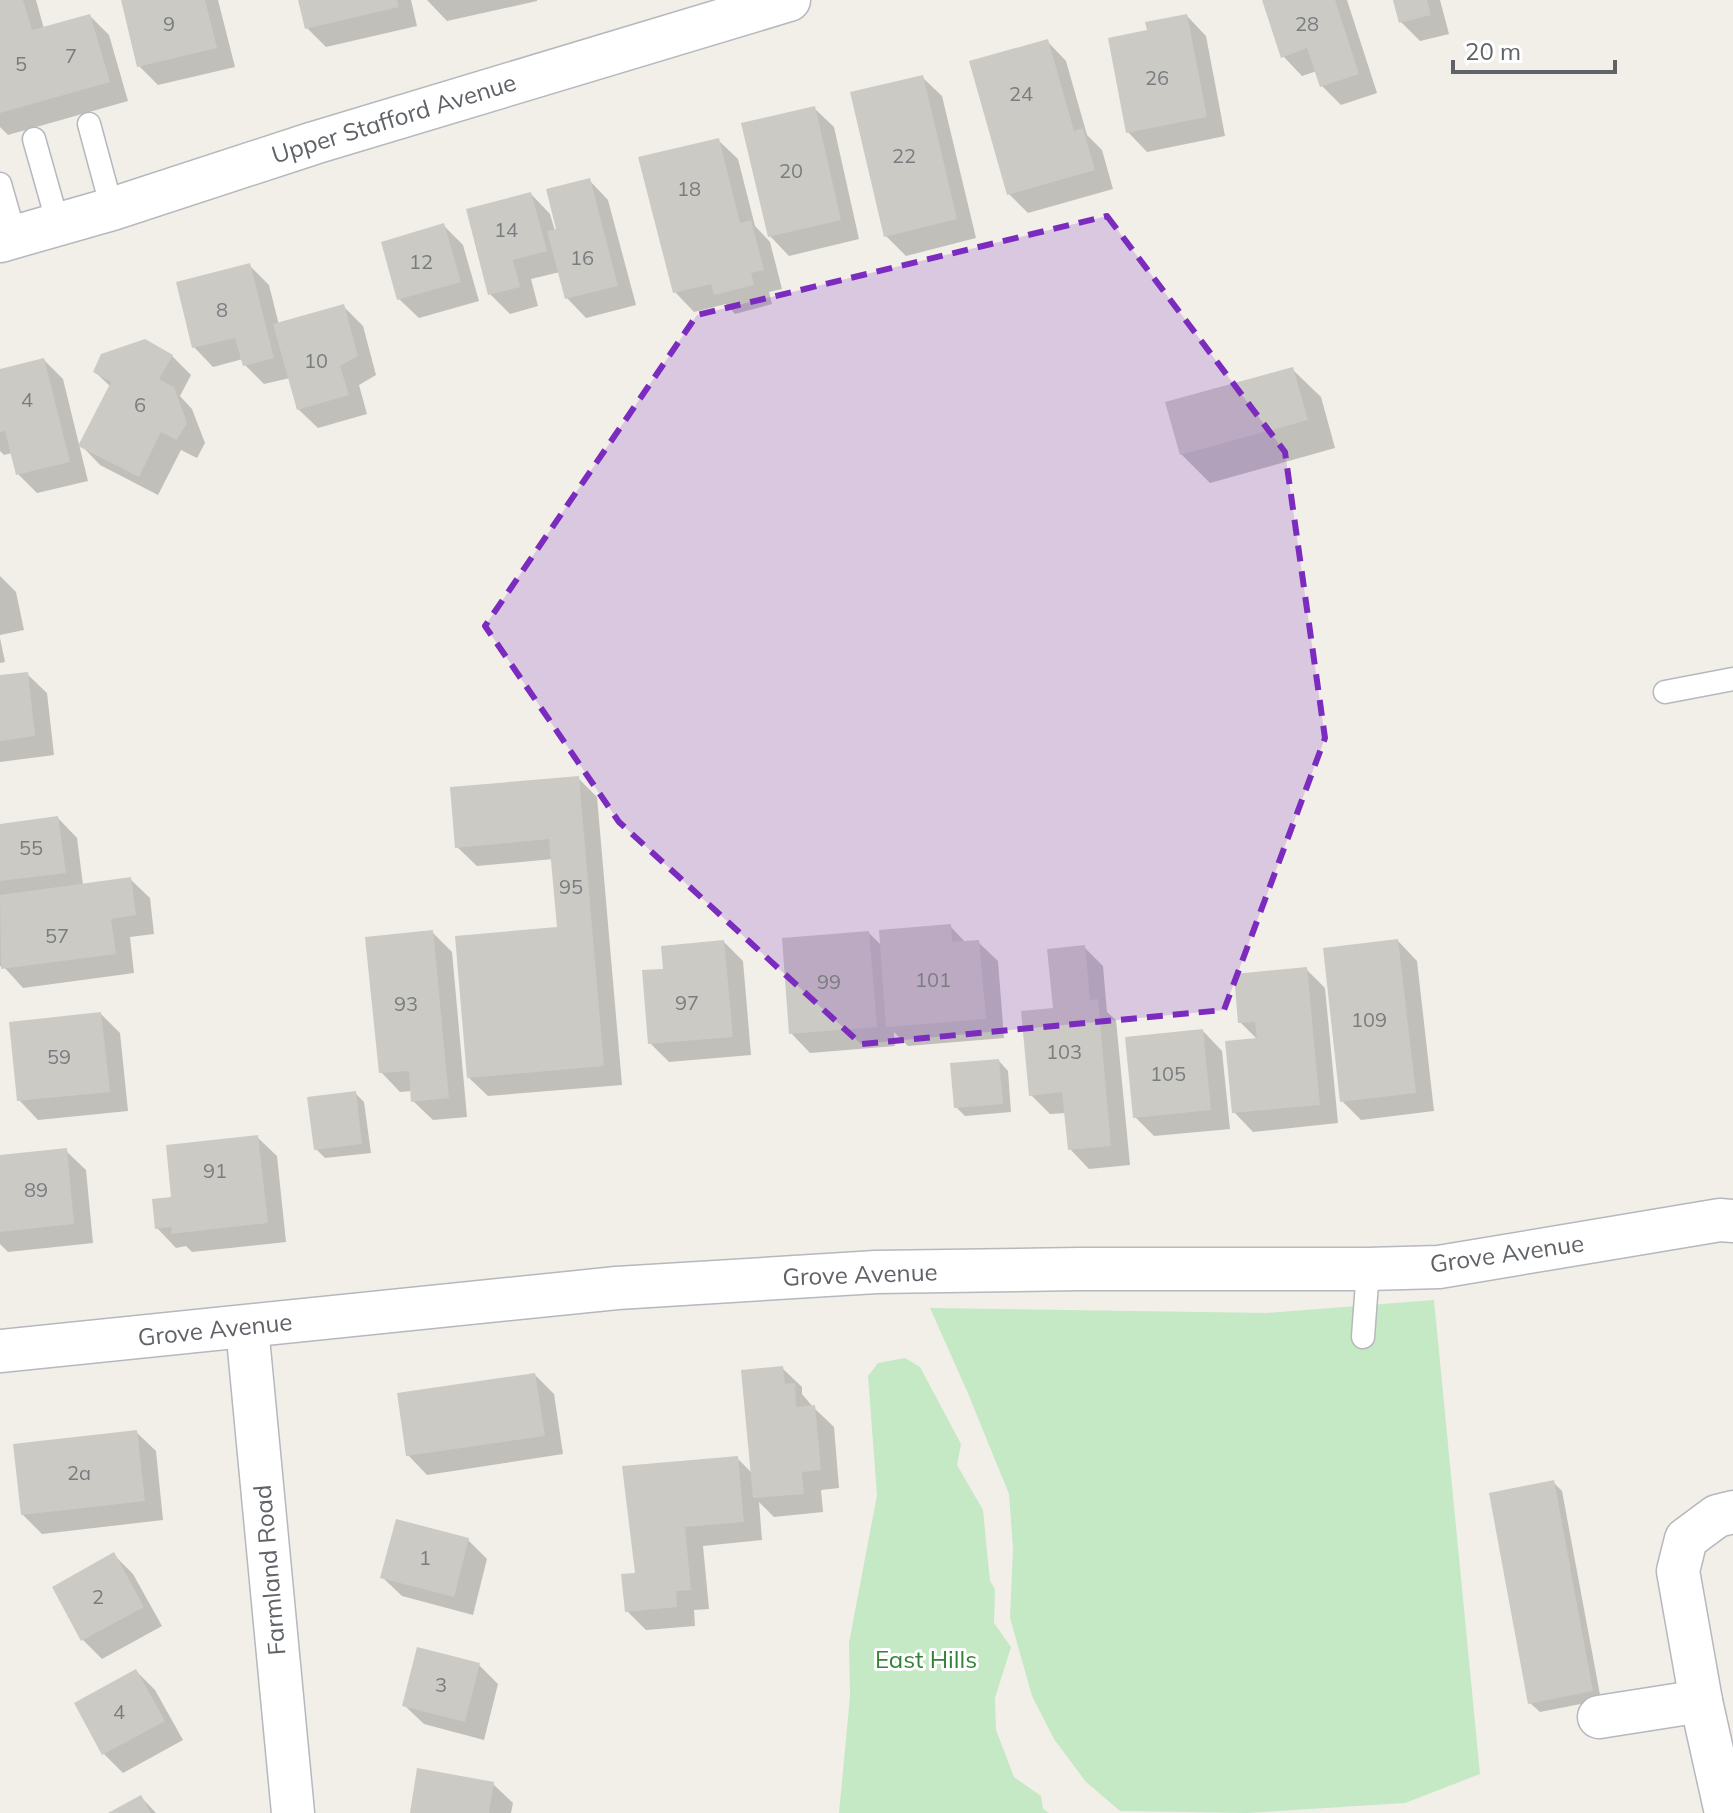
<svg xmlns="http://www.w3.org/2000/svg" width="1733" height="1813" font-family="Mulish,sans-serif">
	<rect width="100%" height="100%" fill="#f1efe8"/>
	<g fill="#c5e8c5">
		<polygon points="1434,1300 1480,1774 1405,1803 1247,1813 1120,1811 1086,1782 1054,1739 1032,1696 1010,1618 1013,1549 1009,1494 967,1391 930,1308 1267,1313"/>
		<polygon points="905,1358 920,1367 961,1444 957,1465 983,1510 990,1581 995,1589 994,1623 1011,1647 995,1698 996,1730 1014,1777 1041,1796 1043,1809 1049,1813 839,1813 850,1697 849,1643 877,1495 868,1376 878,1363"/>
	</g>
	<g fill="#0003">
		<polygon points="0,0 36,0 44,29 90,16 109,35 128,101 8,135 0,127"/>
		<polygon points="123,0 218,0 235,67 158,85 139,66"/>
		<polygon points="301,0 411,0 417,26 326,47 307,28"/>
		<polygon points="427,0 537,0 537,1 447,21"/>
		<polygon points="1264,0 1347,0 1377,93 1341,105 1322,86 1317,71 1302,76 1283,56"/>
		<polygon points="1395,0 1440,0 1449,34 1420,41 1401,22"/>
		<polygon points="1187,16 1206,36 1225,136 1147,152 1128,132 1149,32"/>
		<polygon points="1047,41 1066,61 1087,135 1102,150 1113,189 1028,213 1009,194"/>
		<polygon points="922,77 942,96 976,238 906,256 886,236"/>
		<polygon points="814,108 834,127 859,239 789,256 770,236"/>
		<polygon points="718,140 738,159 755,226 770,242 782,289 769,292 772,304 735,314 726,304 694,312 675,292"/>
		<polygon points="589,180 608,200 636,305 586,318 567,298 560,272 531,279 538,306 510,314 490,294 531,194 550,214 555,231"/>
		<polygon points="444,226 463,245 479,301 419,318 399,299"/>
		<polygon points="249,265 269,285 279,325 343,306 363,326 376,375 359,385 367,414 318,428 298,409 290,378 264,384 245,365 243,359 213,367 194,347"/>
		<polygon points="172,356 191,375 180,396 192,409 205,443 197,458 181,450 158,495 100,465 81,445 111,387 95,372"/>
		<polygon points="44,360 63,379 88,481 37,493 18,474 12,453 4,455 0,451 0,371"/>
		<polygon points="1292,369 1321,397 1335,448 1210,483 1181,454"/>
		<polygon points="0,576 16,592 24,630 0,635"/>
		<polygon points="0,638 5,662 0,663"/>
		<polygon points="27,674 47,693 54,755 0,762 0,677"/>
		<polygon points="578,778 597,797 622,1085 488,1096 468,1077 559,929 553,859 477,866 457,847"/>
		<polygon points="58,818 77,838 83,885 130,879 150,898 154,934 130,937 134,973 23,988 3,966 0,966 0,826"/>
		<polygon points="950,926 966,943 978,942 998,961 1004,1038 908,1046 894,1032 895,1046 810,1053 791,1033 869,933 882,946"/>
		<polygon points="432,932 452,952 467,1117 433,1120 413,1101 412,1091 400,1092 381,1072"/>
		<polygon points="1398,941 1417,961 1434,1111 1361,1120 1342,1101"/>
		<polygon points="724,942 743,961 751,1055 669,1062 650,1043"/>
		<polygon points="1084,947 1103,966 1107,1012 1116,1020 1130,1165 1089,1169 1070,1149 1066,1113 1050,1114 1031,1095 1056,1009"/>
		<polygon points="1306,969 1325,988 1338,1123 1253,1132 1234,1112 1258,1040 1240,1022"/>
		<polygon points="101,1014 120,1033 128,1111 38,1120 19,1100"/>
		<polygon points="1203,1031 1222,1051 1230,1129 1154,1136 1135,1117"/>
		<polygon points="999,1061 1008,1071 1011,1112 965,1116 956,1107"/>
		<polygon points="355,1093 364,1102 371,1153 325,1158 316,1149"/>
		<polygon points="257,1137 277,1156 286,1242 192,1252 186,1246 176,1248 157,1228 173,1198"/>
		<polygon points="66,1151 86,1170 93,1243 8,1252 0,1244 0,1157"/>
		<polygon points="782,1368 802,1387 802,1394 813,1407 834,1427 839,1488 821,1490 823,1512 774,1517 759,1502 762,1540 703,1546 709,1609 694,1610 695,1626 646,1630 627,1611 637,1575 737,1458 752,1473"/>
		<polygon points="535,1375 554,1394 563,1454 427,1475 408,1455"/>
		<polygon points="136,1432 156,1451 163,1520 42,1534 22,1514"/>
		<polygon points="1553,1482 1562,1491 1601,1700 1540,1712 1530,1703"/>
		<polygon points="468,1540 487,1559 473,1615 402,1596 382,1577"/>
		<polygon points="114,1555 133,1574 162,1626 102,1659 83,1640 54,1588"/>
		<polygon points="479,1665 498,1684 484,1740 424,1724 404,1705"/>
		<polygon points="136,1671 155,1690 183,1740 123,1773 103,1753"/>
		<polygon points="493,1784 513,1803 511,1813 412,1813"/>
		<polygon points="141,1797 156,1813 112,1813"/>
	</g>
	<g fill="#cccac5">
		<polygon points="0,0 23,0 32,30 90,14 110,82 0,113"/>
		<polygon points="121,0 205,0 217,48 137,67"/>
		<polygon points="298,0 397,0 399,7 305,29"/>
		<polygon points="1262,0 1335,0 1359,74 1320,87 1307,48 1281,58"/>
		<polygon points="1393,0 1427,0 1431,15 1399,23"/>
		<polygon points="1187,14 1207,117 1126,133 1108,38 1147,30 1145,22"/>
		<polygon points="1048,39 1074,131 1083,128 1095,170 1007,195 969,61"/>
		<polygon points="923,75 957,219 884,237 850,92"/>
		<polygon points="815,106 841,220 768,237 741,123"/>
		<polygon points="719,138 740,223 751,220 764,270 751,273 754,285 714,295 711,284 673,293 638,157"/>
		<polygon points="590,178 618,286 565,299 547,231 556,229 546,189"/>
		<polygon points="531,192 547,251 513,260 520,287 488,295 466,209"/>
		<polygon points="444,223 461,282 397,300 381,242"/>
		<polygon points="250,263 274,358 243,366 235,338 192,348 176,282"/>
		<polygon points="344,304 358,356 340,366 349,395 297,410 273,324"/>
		<polygon points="145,339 173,355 159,379 174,387 187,423 177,440 161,432 139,477 78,446 111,382 93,372 101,354"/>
		<polygon points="44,358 70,462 16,475 5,431 0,432 0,369"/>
		<polygon points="1293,367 1308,420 1180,455 1165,402"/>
		<polygon points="28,672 35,736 0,741 0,675"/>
		<polygon points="579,776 604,1066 467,1078 455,936 557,927 549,839 455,848 450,787"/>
		<polygon points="58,816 66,873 0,881 0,824"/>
		<polygon points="131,877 136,915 111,919 116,954 1,969 0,895"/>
		<polygon points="951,924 952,942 979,940 986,1019 886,1027 879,930"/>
		<polygon points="433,930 449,1098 411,1102 409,1071 379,1073 365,937"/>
		<polygon points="869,931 877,1027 789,1034 782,938"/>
		<polygon points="1398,939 1416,1093 1340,1102 1323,948"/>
		<polygon points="724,940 733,1037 648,1044 642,970 663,969 661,946"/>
		<polygon points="1085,945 1090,1000 1098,999 1111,1146 1068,1150 1062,1092 1029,1096 1021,1011 1053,1008 1047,949"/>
		<polygon points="1307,967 1320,1105 1232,1113 1225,1041 1257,1038 1255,1022 1238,1023 1234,974"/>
		<polygon points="101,1012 110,1092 17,1101 9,1022"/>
		<polygon points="1203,1029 1211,1110 1133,1118 1125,1037"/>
		<polygon points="999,1059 1003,1104 954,1108 950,1063"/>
		<polygon points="356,1091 362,1144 314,1150 307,1097"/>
		<polygon points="258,1135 268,1223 171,1234 172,1227 155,1229 152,1199 171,1197 166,1145"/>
		<polygon points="67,1148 74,1224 0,1232 0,1155"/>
		<polygon points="783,1366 785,1384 795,1383 796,1407 815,1405 821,1470 802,1472 804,1494 753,1498 741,1370"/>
		<polygon points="535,1373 545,1436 406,1456 397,1393"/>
		<polygon points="137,1430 145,1501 21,1515 13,1444"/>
		<polygon points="738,1456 744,1522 685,1527 691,1590 676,1591 677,1607 625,1612 621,1574 635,1573 622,1466"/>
		<polygon points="1554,1480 1593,1691 1528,1704 1489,1493"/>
		<polygon points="396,1519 469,1538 454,1597 380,1578"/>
		<polygon points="114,1552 144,1607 81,1641 52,1587"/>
		<polygon points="417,1647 480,1663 465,1722 402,1706"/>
		<polygon points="136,1669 165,1721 102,1755 74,1703"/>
		<polygon points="417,1768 494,1782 489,1813 410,1813"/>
		<polygon points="141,1795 151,1813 108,1813"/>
	</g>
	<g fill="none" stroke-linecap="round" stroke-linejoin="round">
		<defs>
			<g id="lane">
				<polyline points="89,124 112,209"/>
				<polyline points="34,139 58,224"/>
				<polyline points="0,184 15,236"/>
				<polyline points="1665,692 1733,679"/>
				<polyline points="1363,1337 1368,1269"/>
			</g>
			<g id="street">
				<polyline points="0,241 112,209 314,143 789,0"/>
				<polyline points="247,1327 293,1813"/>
				<polyline points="0,1351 617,1288 876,1272 1080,1269 1368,1269 1439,1267 1720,1220 1733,1221"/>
				<polyline points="1599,1717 1701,1701"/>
				<polyline points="1726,1813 1701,1701 1678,1571 1686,1539 1717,1516 1733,1512"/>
			</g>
		</defs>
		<use href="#lane" stroke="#b5b8bc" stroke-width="25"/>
		<use href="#street" stroke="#b5b8bc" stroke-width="45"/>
		<use href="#lane" stroke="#fff" stroke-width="22"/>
		<use href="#street" stroke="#fff" stroke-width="42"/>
	</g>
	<path fill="#7b2cbf" fill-opacity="0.2" stroke="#7b2cbf" stroke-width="6" stroke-dasharray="16 10" stroke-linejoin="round" d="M1107,216L1285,452L1325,738L1224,1010L861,1044L619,822L485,626L697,315Z"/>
	<g text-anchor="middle" stroke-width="6" stroke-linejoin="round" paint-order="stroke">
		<g font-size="20" fill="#7a7d7f">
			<text x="169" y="31">9</text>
			<text x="1307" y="31">28</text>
			<text x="71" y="63">7</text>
			<text x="21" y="71">5</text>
			<text x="1157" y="85">26</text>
			<text x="1021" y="101">24</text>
			<text x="904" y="163">22</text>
			<text x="791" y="178">20</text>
			<text x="689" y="196">18</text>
			<text x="506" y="237">14</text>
			<text x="582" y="265">16</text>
			<text x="421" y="269">12</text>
			<text x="222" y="317">8</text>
			<text x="316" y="368">10</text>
			<text x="27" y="407">4</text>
			<text x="140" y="412">6</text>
			<text x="31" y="855">55</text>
			<text x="571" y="894">95</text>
			<text x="57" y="943">57</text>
			<text x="933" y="987">101</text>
			<text x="829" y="989">99</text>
			<text x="687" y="1010">97</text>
			<text x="406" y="1011">93</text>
			<text x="1369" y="1027">109</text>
			<text x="1064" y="1059">103</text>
			<text x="59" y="1064">59</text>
			<text x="1168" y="1081">105</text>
			<text x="215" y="1178">91</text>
			<text x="36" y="1197">89</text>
			<text x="79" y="1480">2a</text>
			<text x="425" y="1565">1</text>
			<text x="98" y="1604">2</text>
			<text x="441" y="1692">3</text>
			<text x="119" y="1719">4</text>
		</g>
		<g font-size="24" fill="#5f6368" stroke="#fff">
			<text transform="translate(394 119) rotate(-17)" y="8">Upper Stafford Avenue</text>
			<text transform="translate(1507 1254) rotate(-8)" y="8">Grove Avenue</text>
			<text transform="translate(860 1275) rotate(-2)" y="8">Grove Avenue</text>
			<text transform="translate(215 1330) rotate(-6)" y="8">Grove Avenue</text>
			<text transform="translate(270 1570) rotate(-95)" y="8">Farmland Road</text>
		</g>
		<g font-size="24" fill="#348238" stroke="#fff">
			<text x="926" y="1668">East Hills</text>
		</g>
	</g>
	<path d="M1453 60v12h162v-12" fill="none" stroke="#5f6368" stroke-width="4"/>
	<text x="1465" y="60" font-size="24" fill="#5f6368" stroke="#ffffff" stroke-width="6" paint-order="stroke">20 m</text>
</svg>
